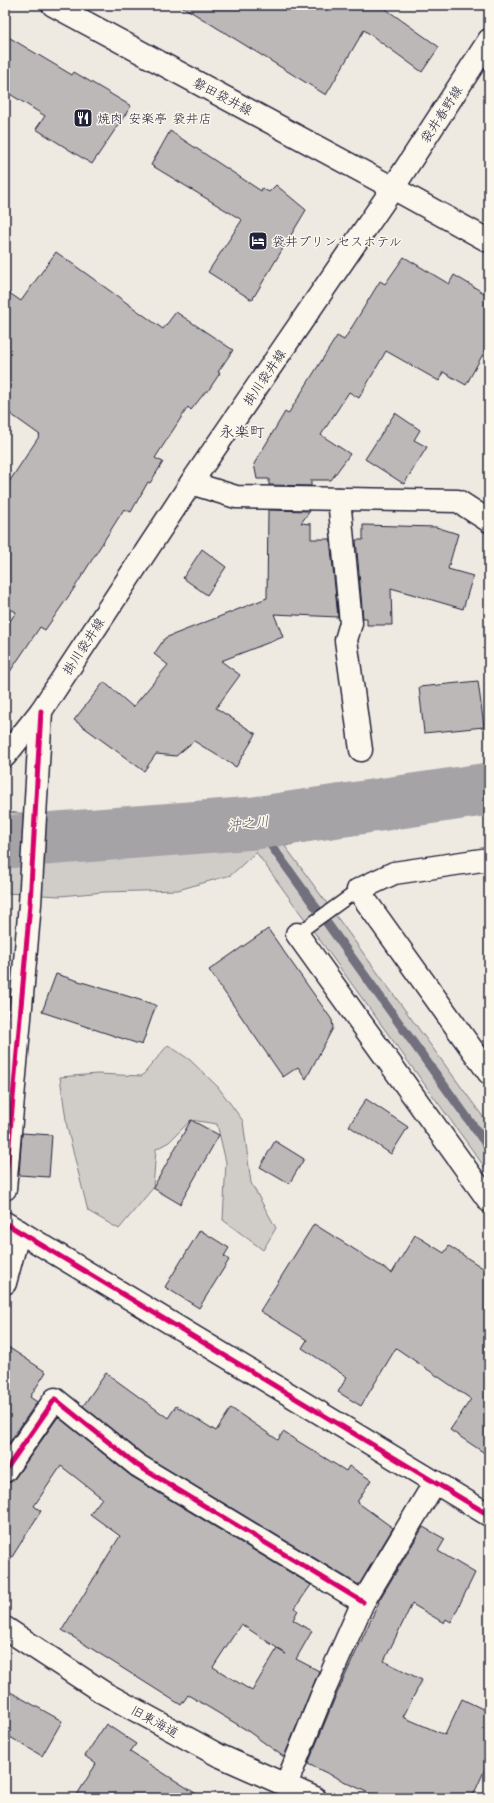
<svg xmlns="http://www.w3.org/2000/svg" width="494" height="1803" font-family="'Architects Daughter','Klee One',sans-serif">
	<rect width="100%" height="100%" fill="#eeeae2"/>
	<filter id="ink" filterUnits="userSpaceOnUse"><feTurbulence type="fractalNoise" baseFrequency=".025" numOctaves="2"/><feDisplacementMap in="SourceGraphic" scale="8" xChannelSelector="R" yChannelSelector="G"/><feConvolveMatrix kernelMatrix="1 2 1 2 8 2 1 2 1" color-interpolation-filters="sRGB"/></filter>
	<g filter="url(#ink)">
		<g fill="#d0cdc9" stroke="#797882">
			<polygon points="489,773 489,814 309,841 285,846 489,1125 489,1173 256,852 231,875 178,890 104,892 60,896 5,893 5,812 114,820 350,795"/>
			<polygon points="168,1045 190,1060 218,1087 243,1121 251,1183 276,1228 263,1250 223,1220 226,1162 217,1124 191,1120 169,1142 156,1149 153,1188 119,1229 88,1211 67,1127 60,1077 97,1074 142,1076"/>
		</g>
		<g fill="none" stroke-linecap="round" stroke-linejoin="round">
			<polyline stroke="#716f7c" stroke-width="9" points="255,823 489,1148"/>
			<polyline stroke="#a6a3a7" stroke-width="53" points="5,842 255,823 489,789"/>
		</g>
		<g fill="#bcb8b8" stroke="#22223b" fill-rule="evenodd">
			<polygon points="180,5 380,5 439,47 422,72 364,30 326,95"/>
			<polygon points="5,35 72,75 74,72 131,106 92,164 36,129 45,116 5,91"/>
			<polygon points="170,131 261,191 262,188 269,192 276,185 306,210 252,300 208,272 242,220 151,165"/>
			<polygon points="56,252 163,329 176,312 233,350 218,372 220,373 208,391 206,391 191,410 188,407 155,458 163,462 150,483 148,482 131,512 124,509 73,590 45,630 40,627 5,679 5,629 16,612 5,606 5,488 40,435 5,410 5,290 21,301"/>
			<polygon points="404,257 449,284 454,275 489,296 489,343 466,385 443,372 439,381 386,351 359,398 349,392 321,435 350,454 331,480 311,480 311,486 269,485 269,479 257,479 254,464 285,412 288,414 337,336 344,340 380,281 385,284"/>
			<polygon points="395,413 420,430 414,440 427,447 404,484 365,459"/>
			<polygon points="268,510 310,511 301,523 311,524 311,539 330,539 338,617 274,614 283,637 221,661 240,675 216,708 256,734 236,767 194,741 176,756 156,754 144,771 74,720 104,682 133,707 168,665 154,654 165,638 267,598"/>
			<polygon points="363,525 436,527 458,534 448,569 473,576 463,609 391,588 392,625 367,625 367,618 363,618 356,540 363,540"/>
			<polygon points="202,549 226,567 207,595 183,578"/>
			<polygon points="478,681 484,727 424,733 419,687"/>
			<polygon points="268,929 332,1020 333,1028 306,1079 298,1067 283,1077 209,970"/>
			<polygon points="56,974 156,1005 142,1045 42,1012"/>
			<polygon points="366,1099 408,1127 391,1154 349,1126"/>
			<polygon points="191,1120 219,1135 180,1204 153,1188"/>
			<polygon points="22,1133 52,1135 49,1177 19,1175"/>
			<polygon points="275,1141 304,1159 289,1184 260,1167"/>
			<polygon points="314,1224 392,1273 415,1235 444,1253 449,1246 489,1272 489,1456 450,1430 471,1399 396,1348 361,1406 338,1392 347,1377 302,1348 307,1340 260,1311"/>
			<polygon points="200,1230 229,1248 224,1256 229,1260 199,1308 165,1287"/>
			<polygon points="5,1345 46,1372 30,1397 37,1402 5,1449"/>
			<polygon points="106,1373 168,1418 176,1406 216,1431 231,1408 278,1440 283,1432 346,1471 349,1466 371,1480 357,1502 393,1528 359,1585 144,1455 83,1406"/>
			<path d="M58,1417L131,1476L311,1585L295,1608L298,1610L293,1620L312,1631L296,1659L319,1671L284,1757L245,1729L188,1695L181,1705L62,1630L120,1536L90,1514L102,1498L61,1466L34,1506L41,1511L5,1568V1483L11,1482L15,1478ZM241,1624L286,1654L277,1649L252,1691L213,1667Z"/>
			<polygon points="423,1527 445,1539 438,1551 475,1573 451,1622 446,1619 444,1623 412,1604 384,1661 422,1680 403,1717 445,1735 462,1699 489,1712 489,1760 472,1798 379,1798 308,1764 334,1700 379,1602 378,1602"/>
			<polygon points="5,1689 62,1721 42,1756 5,1734"/>
			<polygon points="106,1724 136,1744 130,1752 203,1798 75,1798 96,1764 85,1756"/>
		</g>
		<g fill="none" stroke-linecap="round" stroke-linejoin="round">
			<defs>
				<polyline id="service" points="297,934 358,890"/>
				<g id="minor">
					<polyline points="191,483 236,497 458,501 489,521"/>
					<polyline points="339,499 351,623 346,640 361,750"/>
					<polyline points="489,859 394,873 358,890 489,1073"/>
					<polyline points="297,934 489,1201"/>
					<polyline points="5,1189 30,904 41,711"/>
					<polyline points="5,1283 19,1231"/>
					<polyline points="5,1471 55,1399 137,1465 363,1602"/>
					<polyline points="286,1785 322,1695 363,1602 435,1482"/>
				</g>
				<g id="tertiary">
					<polyline points="5,1223 489,1515"/>
					<polyline points="5,1628 104,1693 218,1755 315,1798"/>
				</g>
				<g id="secondary">
					<polyline points="53,5 393,188 489,241"/>
					<polyline points="5,756 41,711 191,483 393,188"/>
				</g>
				<polyline id="primary" points="393,188 489,40"/>
			</defs>
			<use href="#service" stroke="#22223b" stroke-width="15"/>
			<use href="#minor" stroke="#22223b" stroke-width="25"/>
			<use href="#tertiary" stroke="#22223b" stroke-width="25"/>
			<use href="#secondary" stroke="#22223b" stroke-width="25"/>
			<use href="#primary" stroke="#22223b" stroke-width="25"/>
			<use href="#service" stroke="#fbf7ec" stroke-width="12"/>
			<use href="#minor" stroke="#fbf7ec" stroke-width="22"/>
			<use href="#tertiary" stroke="#fbf7ec" stroke-width="22"/>
			<use href="#secondary" stroke="#fbf7ec" stroke-width="22"/>
			<use href="#primary" stroke="#fbf7ec" stroke-width="22"/>
			<defs>
				<g id="cycleway">
					<polyline points="5,1189 30,904 41,711"/>
					<polyline points="5,1223 489,1515"/>
					<polyline points="5,1471 55,1399 137,1465 363,1602"/>
				</g>
			</defs>
			<use href="#cycleway" stroke="#fbf7ec" stroke-width="8"/>
			<use href="#cycleway" stroke="#d6006c" stroke-width="5"/>
		</g>
	</g>
	<defs>
		<symbol id="restaurant-square" viewBox="-11 -11 22 22"><rect x="-9" y="-9" width="18" height="18" rx="4" fill="#22223b" stroke="#fbf7ec"/><path d="M-5-6h1v4h1v-4h1v4h1v-4h1v5L-1.5 .5V6h-2V.5L-5-1ZM5-6V6H3V1.5H1.5Q1.5-4 5-6Z" fill="#fff"/></symbol>
		<symbol id="hotel-square" viewBox="-11 -11 22 22"><rect x="-9" y="-9" width="18" height="18" rx="4" fill="#22223b" stroke="#fbf7ec"/><path d="M-6-4.5h1.5V1H6V5H4.5V3h-9V5H-6ZM-4 0a1.8 1.8 0 1 1 3.6 0ZM.5 0V-2.5h3Q6-2.5 6 0Z" fill="#fff"/></symbol>
	</defs>
	<g fill-rule="evenodd">
		<use href="#restaurant-square" x="72" y="107" width="22" height="22"/>
		<use href="#hotel-square" x="247" y="230" width="22" height="22"/>
	</g>
	<g text-anchor="middle" stroke-width="3" stroke-linejoin="round" paint-order="stroke">
		<g font-size="13" fill="#22223b" stroke="#fbf7ec">
			<text transform="translate(223 96) rotate(28)" y="5">磐田袋井線</text>
			<text transform="translate(441 114) rotate(-57)" y="5">袋井春野線</text>
			<text transform="translate(264 377) rotate(-56)" y="5">掛川袋井線</text>
			<text transform="translate(83 646) rotate(-57)" y="5">掛川袋井線</text>
			<text transform="translate(155 1721) rotate(29)" y="5">旧東海道</text>
		</g>
		<g font-size="13" fill="#22223b" stroke="#fbf7ec" text-anchor="start">
			<text x="97" y="123">焼肉 安楽亭 袋井店</text>
			<text x="272" y="246">袋井プリンセスホテル</text>
		</g>
		<g font-size="14" font-style="italic" fill="#575666" stroke="#fbf7ec">
			<text transform="translate(248 823) rotate(-6)" y="5">沖之川</text>
		</g>
		<g font-size="15" fill="#22223b" stroke="#fbf7ec">
			<text x="242" y="437">永楽町</text>
		</g>
	</g>
	<rect width="494" height="1803" fill="none" stroke="#fbf7ec" stroke-width="20"/>
	<rect x="10" y="10" width="474" height="1783" fill="none" stroke="#22223b" stroke-width="1.5" filter="url(#ink)"/>
</svg>
